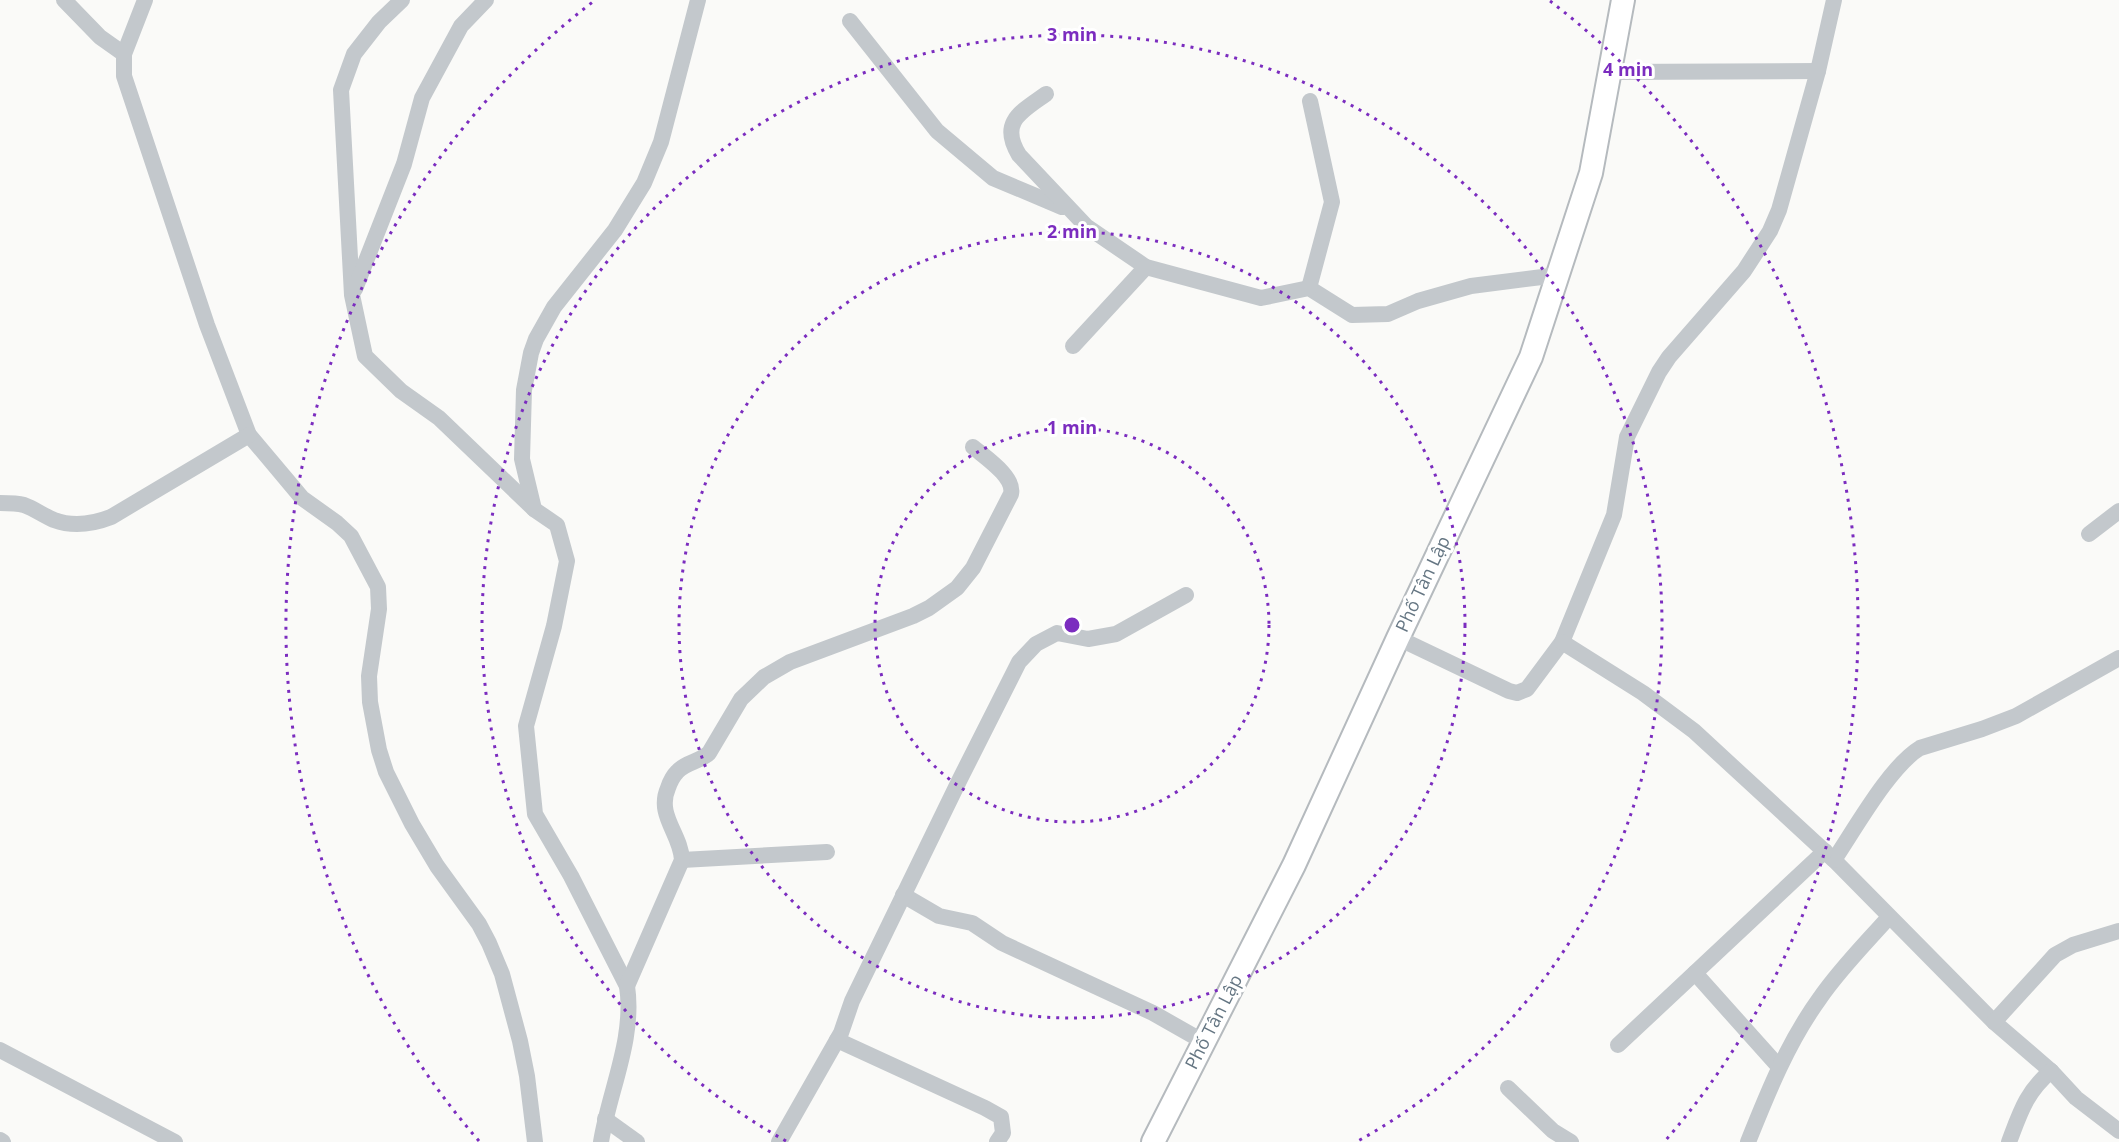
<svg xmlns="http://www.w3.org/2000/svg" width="2119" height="1142" font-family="'Open Sans',sans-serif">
	<rect width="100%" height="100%" fill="#fafaf8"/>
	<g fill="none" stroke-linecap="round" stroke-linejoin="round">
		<defs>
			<polyline id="major" points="1153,1142 1294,865 1398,638 1531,357 1591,173 1623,0"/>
		</defs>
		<use href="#major" stroke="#b5babe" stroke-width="26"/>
		<g stroke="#c3c8cc" stroke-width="16">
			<polyline points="64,0 100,37 124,54"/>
			<polyline points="145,0 124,54 124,76 207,325 249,435 302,498 337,523 351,536 378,587 379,609 369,676 370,702 379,750 386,772 412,824 437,866 479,924 489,943 502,974 520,1041 527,1076 535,1142"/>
			<path d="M402,0L379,22L354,54L341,90L352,295L365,356L401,391L439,418L535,510L557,525L567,561L554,626L526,726L535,814L571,876L627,986C635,1039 609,1091 601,1142"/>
			<polyline points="850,21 937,131 993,178 1062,207"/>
			<polyline points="1610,72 1818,71"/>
			<path d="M1046,94C1021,112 999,122 1019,155L1086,226L1146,267L1261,298L1309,288L1352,315L1388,314L1418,301L1471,286L1558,275"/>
			<polyline points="1309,288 1332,202 1310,101"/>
			<polyline points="355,289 404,164 422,98 461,26 486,0"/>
			<polyline points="1073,346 1146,267"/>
			<path d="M0,503C8,503 17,503 24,505C35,509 44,516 54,520C73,527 93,524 111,517L249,435"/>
			<polyline points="534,509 522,459 524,390 531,353 536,339 554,307 615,230 644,183 661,142 698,0"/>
			<polyline points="2089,534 2119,511"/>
			<polyline points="1398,638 1509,691 1517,693 1527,689 1562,642 1614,515 1627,437 1659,372 1669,357 1744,271 1770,231 1779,210 1818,71 1834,0"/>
			<polyline points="1562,642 1643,693 1694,731 1834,860 1994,1022 2051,1071 2076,1098 2119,1131"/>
			<polyline points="682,860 827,852"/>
			<path d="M1834,860C1855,829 1890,766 1920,748L1982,729L2016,716L2119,658"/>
			<polyline points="903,895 939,916 972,923 1002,943 1153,1013 1204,1042"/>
			<polyline points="1695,973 1779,1067"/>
			<path d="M627,986L682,860C681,834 656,815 668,788C670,782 673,776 677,772C685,762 700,762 709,753L741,699L764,677L790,662L913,616L929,608L957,588L973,568L1011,494C1015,477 986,458 973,447"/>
			<polyline points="1994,1022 2055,955 2073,945 2119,931"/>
			<polyline points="837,1040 985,1108 1001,1117 1003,1133 997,1142"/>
			<polyline points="1618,1045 1825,851"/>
			<polyline points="0,1050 175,1142"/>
			<polyline points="1508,1088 1553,1131 1571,1142"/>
			<polyline points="605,1119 637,1142"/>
			<polyline points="0,1140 3,1142"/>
			<polyline points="779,1142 841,1033 852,1001 960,779 1019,662 1036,644 1057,633 1088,639 1116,634 1186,595"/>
			<path d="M1748,1142C1768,1092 1788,1042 1820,998C1840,969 1865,944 1889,917"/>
			<path d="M2009,1142C2020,1113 2026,1092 2051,1071"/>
		</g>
		<use href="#major" stroke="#fff" stroke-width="22"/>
	</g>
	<g fill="none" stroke="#7b2cbf" stroke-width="3" stroke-dasharray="3 6">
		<circle cx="1072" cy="625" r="197"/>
		<circle cx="1072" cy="625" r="393"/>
		<path d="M786 1141A590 590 0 1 1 1358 1141"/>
		<path d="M479 1141A786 786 0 0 1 594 1M1550 1A786 786 0 0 1 1665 1141"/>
	</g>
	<g text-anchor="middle" stroke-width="6" stroke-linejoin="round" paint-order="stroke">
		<g font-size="18" fill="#657683" stroke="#fff">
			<text transform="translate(1423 584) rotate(-65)" y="6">Phố Tân Lập</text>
			<text transform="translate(1214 1022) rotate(-63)" y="6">Phố Tân Lập</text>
		</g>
	</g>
	<circle cx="1072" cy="625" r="9" fill="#7b2cbf" stroke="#fff" stroke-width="3"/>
	<g font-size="18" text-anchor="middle" font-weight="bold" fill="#7b2cbf" stroke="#fff" stroke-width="6" stroke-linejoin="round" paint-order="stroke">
		<text x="1072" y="41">3 min</text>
		<text x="1628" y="76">4 min</text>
		<text x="1072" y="238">2 min</text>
		<text x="1072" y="434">1 min</text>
	</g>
</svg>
